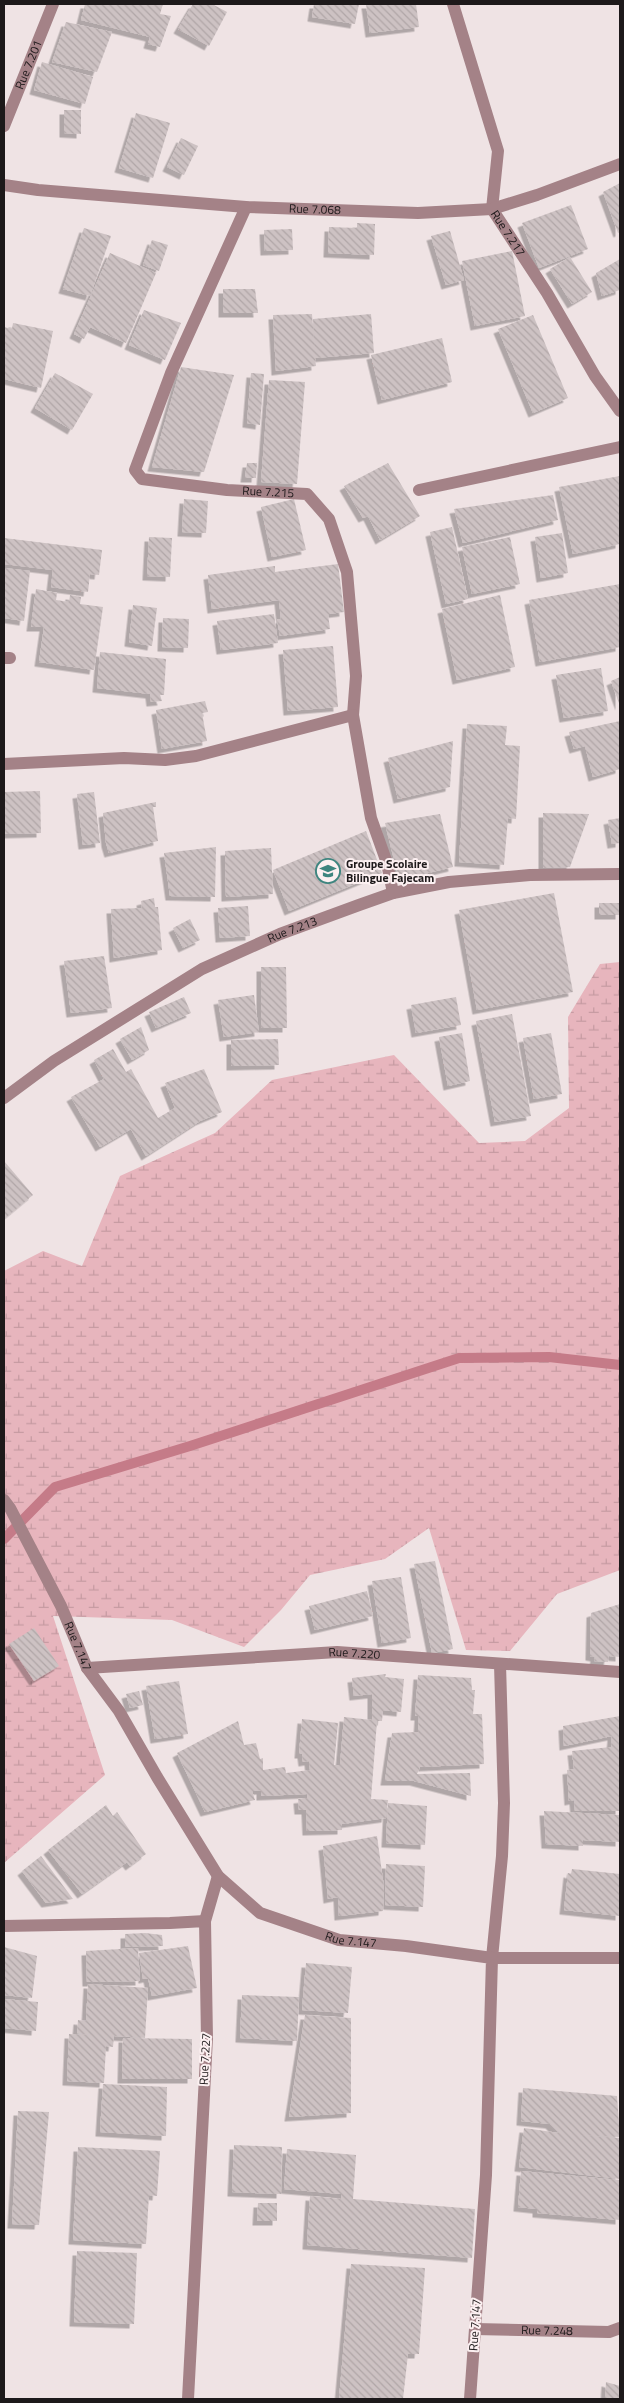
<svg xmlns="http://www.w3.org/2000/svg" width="624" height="2403" font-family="'Titillium Web',sans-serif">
	<defs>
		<pattern id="wetland-marsh" width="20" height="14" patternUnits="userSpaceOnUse" patternTransform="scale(1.25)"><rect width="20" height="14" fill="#e7b5bd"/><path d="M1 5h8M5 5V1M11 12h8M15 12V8" fill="none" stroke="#c69ba2"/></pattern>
		<pattern id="building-back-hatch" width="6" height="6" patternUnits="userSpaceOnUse" patternTransform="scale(1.25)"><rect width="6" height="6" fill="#cdc2c3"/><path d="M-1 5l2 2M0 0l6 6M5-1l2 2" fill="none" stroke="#b0a6a7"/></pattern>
		<filter id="shadow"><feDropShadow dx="-4.5" dy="4.5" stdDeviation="0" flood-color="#0004"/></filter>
	</defs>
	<rect width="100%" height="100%" fill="#efe3e4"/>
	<polygon fill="url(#wetland-marsh)" points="620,962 620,1570 557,1594 510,1651 466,1650 429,1528 385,1559 310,1575 281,1610 244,1647 172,1620 53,1616 105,1775 4,1863 4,1271 43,1251 82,1266 120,1176 215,1133 272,1080 394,1055 479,1143 525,1141 569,1108 568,1017 600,964"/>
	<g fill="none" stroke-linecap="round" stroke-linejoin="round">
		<polyline stroke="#c57b88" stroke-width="10" points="4,1539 55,1487 190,1446 459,1358 549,1357 620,1365"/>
	</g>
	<g fill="url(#building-back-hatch)" filter="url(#shadow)">
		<polygon points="85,4 163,4 160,14 171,16 160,47 148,44 150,37 81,20"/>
		<polygon points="193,4 212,4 227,12 209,46 178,29"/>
		<polygon points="314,4 359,4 355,24 312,17"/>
		<polygon points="366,4 416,4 419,27 370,33"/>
		<polygon points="66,22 112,32 97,72 52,62"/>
		<polygon points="42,62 93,77 85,104 34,90"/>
		<polygon points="64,110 81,110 81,134 64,133"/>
		<polygon points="136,113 170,123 153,178 119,168"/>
		<polygon points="181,138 198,146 184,175 167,167"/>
		<polygon points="620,183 620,232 618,233 603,192"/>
		<polygon points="571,205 588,249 539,268 522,223"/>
		<polygon points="357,223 375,224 374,255 328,253 329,227 357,228"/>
		<polygon points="84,228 111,236 90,296 63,289"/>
		<polygon points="292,229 293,250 265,251 264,230"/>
		<polygon points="450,231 464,280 446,285 431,236"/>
		<polygon points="152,240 168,245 159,271 143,265"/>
		<polygon points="512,251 525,316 475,326 462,261"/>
		<polygon points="110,253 156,273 126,343 90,327 84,339 74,334"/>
		<polygon points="570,257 592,292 572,304 550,269"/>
		<polygon points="620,259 620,290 602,296 596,273"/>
		<polygon points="223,289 255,289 258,313 223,313"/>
		<polygon points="144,310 181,323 165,360 129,345"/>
		<polygon points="312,314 315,355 313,319 371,314 374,353 315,358 316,366 276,371 273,315"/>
		<polygon points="533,315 568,398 533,413 498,329"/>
		<polygon points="13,323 53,331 41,388 4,379 4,327 12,329"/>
		<polygon points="442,338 452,382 382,400 371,355"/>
		<polygon points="181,367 234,375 204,472 152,467"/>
		<polygon points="55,373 93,394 72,430 35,408"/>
		<polygon points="251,373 264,374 260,425 247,423"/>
		<polygon points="269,380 305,382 297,484 261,482"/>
		<polygon points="247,463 257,463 256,478 245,478"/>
		<polygon points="388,463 420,516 380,540 368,516 363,518 344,486"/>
		<polygon points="620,476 620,544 573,554 559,487"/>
		<polygon points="553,495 558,520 463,543 454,509"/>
		<polygon points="184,499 208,501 206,533 182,532"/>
		<polygon points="294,499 306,550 272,557 261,507"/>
		<polygon points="452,527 468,599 446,604 430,532"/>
		<polygon points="562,533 568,573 541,578 535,537"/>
		<polygon points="149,537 172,538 170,577 147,576"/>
		<polygon points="510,537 520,584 472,594 462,547"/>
		<polygon points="4,538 102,550 99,575 90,574 88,592 51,587 53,570 4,564"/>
		<polygon points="338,564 344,612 328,614 330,629 280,636 277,619 281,619 279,600 212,609 208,575 275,566 275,572"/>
		<polygon points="4,568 30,571 24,621 4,618"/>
		<polygon points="620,584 620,647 540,662 529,600"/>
		<polygon points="36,589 57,593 56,600 69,602 70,595 81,597 80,604 103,607 94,670 39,662 44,627 31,627"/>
		<polygon points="500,595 515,667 457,680 442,609"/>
		<polygon points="133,605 157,608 152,646 129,642"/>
		<polygon points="274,614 278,643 221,650 217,621"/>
		<polygon points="163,618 189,619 188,648 162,647"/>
		<polygon points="333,646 338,707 288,711 283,650"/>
		<polygon points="100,652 166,659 164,695 160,695 162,701 151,702 150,694 97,688"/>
		<polygon points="601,668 608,711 564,718 556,675"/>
		<polygon points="620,677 620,706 611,681"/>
		<polygon points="205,701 208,712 202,713 207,741 162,749 156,710"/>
		<polygon points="620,721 620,769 593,777 585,746 574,749 569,732"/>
		<polygon points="467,724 507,726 505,745 520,746 516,819 508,818 504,865 459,862"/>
		<polygon points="453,741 450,787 398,799 388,758"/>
		<polygon points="40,791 41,833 4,834 4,792"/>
		<polygon points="94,792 100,843 83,845 77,794"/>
		<polygon points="156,802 156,807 153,807 158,841 109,853 106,843 103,813"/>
		<polygon points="543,813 589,814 570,867 543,868"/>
		<polygon points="440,814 453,867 399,880 385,823"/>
		<polygon points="620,818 620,843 612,844 608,820"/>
		<polygon points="366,831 382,873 289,911 273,870"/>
		<polygon points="216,847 215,897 170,896 164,853"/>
		<polygon points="271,848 273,894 226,897 225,851"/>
		<polygon points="554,893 573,992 477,1010 459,910"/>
		<polygon points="154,898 155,907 158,907 162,950 114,958 111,909 142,908 141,901"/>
		<rect x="599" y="903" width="21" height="12"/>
		<polygon points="248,906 250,936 220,938 218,908"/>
		<polygon points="190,919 200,940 183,948 173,928"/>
		<polygon points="104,956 112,1008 71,1013 64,961"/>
		<polygon points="261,967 286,967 287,1028 261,1028"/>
		<polygon points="254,995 259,1032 224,1037 218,1000"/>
		<polygon points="184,997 191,1013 156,1028 149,1012"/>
		<polygon points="456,997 461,1025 416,1033 411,1005"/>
		<polygon points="512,1014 531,1116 495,1122 476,1021"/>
		<polygon points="141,1027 149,1050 132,1060 120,1039"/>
		<polygon points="462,1033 470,1081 448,1086 439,1037"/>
		<polygon points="551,1033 562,1094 534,1099 523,1038"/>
		<polygon points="278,1039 279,1065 231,1066 231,1040"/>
		<polygon points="113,1049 126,1072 131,1069 158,1118 175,1108 165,1083 204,1069 222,1112 200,1121 146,1156 131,1129 100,1147 71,1097 104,1079 94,1060"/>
		<polygon points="4,1161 33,1195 4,1219"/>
		<polygon points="435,1561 453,1649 432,1653 414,1564"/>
		<polygon points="401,1577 411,1638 382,1643 372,1581"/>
		<polygon points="367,1591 373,1616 315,1630 309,1606"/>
		<polygon points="620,1604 620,1657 609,1656 608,1662 594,1661 595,1657 590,1656 591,1613"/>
		<polygon points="34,1628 59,1666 34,1681 9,1644"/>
		<polygon points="386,1674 385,1677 404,1679 401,1712 383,1710 382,1721 377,1721 371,1799 388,1800 386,1818 342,1824 342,1830 307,1831 306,1810 299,1810 298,1799 307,1798 307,1794 261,1796 261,1790 252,1791 255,1800 205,1812 177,1753 238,1721 244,1745 256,1743 260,1759 263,1758 263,1770 285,1767 286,1773 310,1770 309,1761 303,1762 302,1754 299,1754 302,1719 338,1723 334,1765 340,1765 344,1717 372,1720 372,1694 354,1696 352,1678"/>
		<polygon points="418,1675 471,1678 472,1690 475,1690 473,1714 482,1714 484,1764 420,1767 417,1774 470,1773 471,1796 414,1781 385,1781 392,1733 418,1732 419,1716 415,1716"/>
		<polygon points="179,1681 188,1734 155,1739 146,1686"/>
		<polygon points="139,1691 143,1705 130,1708 126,1694"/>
		<polygon points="620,1716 620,1811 575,1811 574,1800 569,1801 567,1770 574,1769 572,1751 611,1747 612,1736 564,1746 563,1726"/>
		<polygon points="388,1803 427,1806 425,1845 386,1843"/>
		<polygon points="106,1805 113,1816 117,1812 146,1854 130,1866 127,1862 82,1894 48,1850"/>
		<polygon points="544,1811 620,1815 620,1842 583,1840 583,1846 546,1844"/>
		<polygon points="377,1836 384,1887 383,1911 339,1916 338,1897 328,1899 323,1846"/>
		<polygon points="41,1856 73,1899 46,1903 22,1871"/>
		<polygon points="386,1864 425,1866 423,1907 385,1905"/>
		<polygon points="572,1869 620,1874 620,1916 564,1910 568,1873 571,1874"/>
		<polygon points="145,1933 162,1935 163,1946 125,1947 125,1934"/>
		<polygon points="188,1946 197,1988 152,1996 148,1978 143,1979 139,1953"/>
		<polygon points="4,1947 37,1956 32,1998 4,1995"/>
		<polygon points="138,1948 140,1981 87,1982 86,1951"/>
		<polygon points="306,1963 352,1967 348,2013 302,2010"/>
		<polygon points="88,1984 148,1988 145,2038 114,2036 113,2047 106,2046 104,2083 67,2081 69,2034 90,2035 77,2033 78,2020 86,2021"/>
		<polygon points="242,1995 299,1997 297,2041 240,2038"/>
		<polygon points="4,1999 38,2002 36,2031 4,2028"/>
		<polygon points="305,2015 351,2018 351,2113 289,2117"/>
		<polygon points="123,2038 192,2039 192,2079 122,2079"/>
		<polygon points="103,2084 167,2087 166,2136 100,2132"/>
		<polygon points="523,2088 617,2096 620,2137 577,2135 620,2138 620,2179 519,2167 524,2128 559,2133 550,2124 521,2121"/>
		<polygon points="18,2111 49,2112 39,2225 12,2224"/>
		<polygon points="234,2145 282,2147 281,2194 232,2192"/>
		<polygon points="78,2147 160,2151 157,2196 149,2195 146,2244 73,2240"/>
		<polygon points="287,2149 356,2155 353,2199 475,2209 472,2258 307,2245 310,2196 341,2199 341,2194 284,2189"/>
		<polygon points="521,2171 620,2180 620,2220 537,2213 537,2209 518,2207"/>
		<polygon points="258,2203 277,2203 277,2221 257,2221"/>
		<polygon points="77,2251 137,2253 134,2324 74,2322"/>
		<polygon points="351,2264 425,2268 419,2354 408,2354 403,2399 339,2399"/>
		<polygon points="606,2382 620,2386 620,2399 605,2399"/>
	</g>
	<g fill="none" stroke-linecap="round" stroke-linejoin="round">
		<g stroke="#a48287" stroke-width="12">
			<path id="s1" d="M453,4L498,151L492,209L547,293L595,376L620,411"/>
			<path id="s2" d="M4,126L53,4"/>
			<path id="s3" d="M4,185L38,190L246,207L418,213L492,209L537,195L620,164"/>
			<path id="s4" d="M246,207L171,373L135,470L142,479L227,490L307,494L329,519L347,572L356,676L353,715L371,818L387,863L393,893"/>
			<polyline points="419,490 620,447"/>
			<polyline points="4,658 10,658"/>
			<polyline points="4,764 124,758 165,760 196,756 353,715"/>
			<path id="s5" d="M4,1098L54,1061L202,969L280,934L359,905L393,893L449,882L530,875L620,874"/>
			<polyline points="500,1664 504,1803 502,1856 492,1958 620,1958"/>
			<path id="s6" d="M87,1668L337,1652L620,1672"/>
			<polyline points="205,1921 218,1876"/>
			<polyline points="4,1926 170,1923 205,1921 207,2038 188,2399"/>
			<path id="s7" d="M475,2329L609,2332L620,2328"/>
		</g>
		<path stroke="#a48287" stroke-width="12" id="s8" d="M4,1500L10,1508L61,1606L87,1668L119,1711L157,1777L218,1876L260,1913L339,1940L406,1946L492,1958L486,2175L470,2399"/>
	</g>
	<defs>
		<symbol id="school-ring" viewBox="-11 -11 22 22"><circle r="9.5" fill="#fcf0f1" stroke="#3e857f" stroke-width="1.5"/><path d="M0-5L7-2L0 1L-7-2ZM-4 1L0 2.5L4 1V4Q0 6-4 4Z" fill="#3e857f"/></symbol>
	</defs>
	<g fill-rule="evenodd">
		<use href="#school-ring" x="314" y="857" width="28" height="28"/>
	</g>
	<g text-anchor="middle" stroke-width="4" stroke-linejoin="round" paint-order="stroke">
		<g font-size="12" fill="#1d191a" stroke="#fcf0f1">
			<text dy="4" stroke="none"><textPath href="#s2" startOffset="66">Rue 7.201</textPath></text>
			<text dy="4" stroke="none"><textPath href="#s3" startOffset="312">Rue 7.068</textPath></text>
			<text dy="4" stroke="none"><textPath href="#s1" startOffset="241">Rue 7.217</textPath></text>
			<text dy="4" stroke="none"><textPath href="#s4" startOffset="424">Rue 7.215</textPath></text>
			<text dy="4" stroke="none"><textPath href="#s5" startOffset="335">Rue 7.213</textPath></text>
			<text dy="4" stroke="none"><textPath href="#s8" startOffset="164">Rue 7.147</textPath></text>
			<text dy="4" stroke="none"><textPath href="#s6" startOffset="268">Rue 7.220</textPath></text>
			<text dy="4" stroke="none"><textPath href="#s8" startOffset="585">Rue 7.147</textPath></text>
			<text transform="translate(205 2059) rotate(-87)" y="4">Rue 7.227</text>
			<text transform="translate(475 2325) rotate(-86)" y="4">Rue 7.147</text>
			<text dy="4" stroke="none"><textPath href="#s7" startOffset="72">Rue 7.248</textPath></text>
		</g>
		<g font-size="12" font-weight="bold" fill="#1d191a" stroke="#fcf0f1" text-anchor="start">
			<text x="346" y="868">Groupe Scolaire<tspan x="346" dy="14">Bilingue Fajecam</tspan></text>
		</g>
	</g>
	<rect width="624" height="2403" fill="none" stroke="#1d191a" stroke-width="10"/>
</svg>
